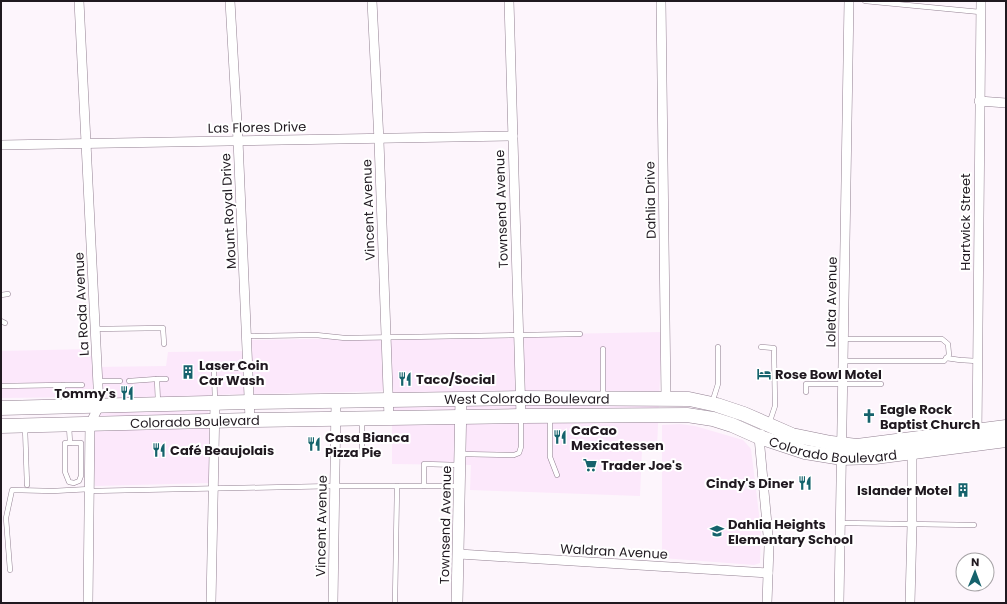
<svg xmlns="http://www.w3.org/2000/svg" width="1007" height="604" font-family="Poppins,sans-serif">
	<rect width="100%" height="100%" fill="#fdf5fc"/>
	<g fill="#fce8fb">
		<polygon points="662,332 657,448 642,449 640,496 470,490 471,465 392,464 392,391 208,395 210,483 95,486 92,397 1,398 1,351 90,349 94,367 166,366 168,352 251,351 251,340"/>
		<polygon points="680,424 695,426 743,440 751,449 761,530 760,563 754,565 662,558 662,425"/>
	</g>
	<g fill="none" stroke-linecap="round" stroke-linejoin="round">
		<defs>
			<g id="service">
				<polyline points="865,1 980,12"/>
				<polyline points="1,295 8,294"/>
				<polyline points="1,321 5,323"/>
				<polyline points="95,329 163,328 164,344"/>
				<polyline points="247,336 316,335 345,338 580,334"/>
				<polyline points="761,347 774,348 775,406 769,424"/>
				<polyline points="603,349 603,397"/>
				<polyline points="946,358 960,360 977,361"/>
				<polyline points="844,361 944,361 949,355 948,344 942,339 844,339"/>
				<polyline points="98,381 120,381"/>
				<polyline points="129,381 157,379"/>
				<polyline points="63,385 82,385"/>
				<polyline points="1,386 63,385 64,405"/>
				<polyline points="806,392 806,384 881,384"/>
				<polyline points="215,401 214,370 217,368 248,368"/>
				<polyline points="158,403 157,379 166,379"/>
				<polyline points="712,403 718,384 718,347"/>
				<polyline points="550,418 550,457 557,475"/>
				<polyline points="69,426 70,443"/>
				<polyline points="25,427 27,485"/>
				<polygon points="65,443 81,443 81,476 79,481 74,483 69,482 65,472"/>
				<polyline points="362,452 362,420"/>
				<polyline points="461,454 514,455 519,453 521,447 521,417"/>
				<polyline points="424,486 424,464 459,465"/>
				<polyline points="90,491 335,486 458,486"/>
				<polyline points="841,523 974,525"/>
				<polyline points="10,570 6,518 12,490 53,491 90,489"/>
				<polyline points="395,603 397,486"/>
			</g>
			<g id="minor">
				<polyline points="79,1 99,406 90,424 88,603"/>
				<polyline points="230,1 238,140 250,420"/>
				<polyline points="372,1 379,141 389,418"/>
				<polyline points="509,1 521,416"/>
				<polyline points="661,1 666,398"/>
				<polyline points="979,101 1006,103"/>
				<polyline points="1,145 513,136"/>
				<polyline points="761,434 759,437 769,546 767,603"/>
				<polyline points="977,436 981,1"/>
				<polyline points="459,554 768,573"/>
				<polyline points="211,603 215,403"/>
				<polyline points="333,603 336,402"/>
				<polyline points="839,603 849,1"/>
				<polyline points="910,603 912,525 912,448"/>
			</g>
			<polyline id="tertiary" points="457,603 461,399"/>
			<g id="primary">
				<path id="s1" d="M1,408L250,402L521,398L689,399L717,405L744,414L792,435L831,443L857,446L1006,427"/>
				<path id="s2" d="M1,426L250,420L521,416L687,415L713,419L732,425L759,437L805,452L842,458L875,457L1006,440"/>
			</g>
		</defs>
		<use href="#service" stroke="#938192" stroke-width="5.5"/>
		<use href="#minor" stroke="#938192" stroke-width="10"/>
		<use href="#tertiary" stroke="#938192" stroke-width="12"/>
		<use href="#primary" stroke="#938192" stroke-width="15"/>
		<use href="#service" stroke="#fff" stroke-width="4.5"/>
		<use href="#minor" stroke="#fff" stroke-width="9"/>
		<use href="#tertiary" stroke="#fff" stroke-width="11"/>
		<use href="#primary" stroke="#fff" stroke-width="14"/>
	</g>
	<defs>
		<symbol id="building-bare" viewBox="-9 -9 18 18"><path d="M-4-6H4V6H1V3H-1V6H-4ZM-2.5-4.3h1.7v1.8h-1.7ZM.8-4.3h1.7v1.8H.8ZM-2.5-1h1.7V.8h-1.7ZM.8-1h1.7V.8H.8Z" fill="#15626c" stroke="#fff" stroke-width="2.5" paint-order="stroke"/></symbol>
		<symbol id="hotel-bare" viewBox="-9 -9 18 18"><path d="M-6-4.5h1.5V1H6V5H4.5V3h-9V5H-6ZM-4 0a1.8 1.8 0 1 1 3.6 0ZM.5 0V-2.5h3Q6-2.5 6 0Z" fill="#15626c" stroke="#fff" stroke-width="2.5" paint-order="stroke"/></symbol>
		<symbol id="restaurant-bare" viewBox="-9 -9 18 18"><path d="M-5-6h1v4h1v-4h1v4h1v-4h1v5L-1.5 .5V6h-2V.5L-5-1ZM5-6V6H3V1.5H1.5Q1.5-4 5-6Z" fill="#15626c" stroke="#fff" stroke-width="2.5" paint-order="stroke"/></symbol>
		<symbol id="church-bare" viewBox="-9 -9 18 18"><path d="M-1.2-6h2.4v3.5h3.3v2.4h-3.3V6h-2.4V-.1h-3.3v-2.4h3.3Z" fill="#15626c" stroke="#fff" stroke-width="2.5" paint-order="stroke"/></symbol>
		<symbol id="supermarket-bare" viewBox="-9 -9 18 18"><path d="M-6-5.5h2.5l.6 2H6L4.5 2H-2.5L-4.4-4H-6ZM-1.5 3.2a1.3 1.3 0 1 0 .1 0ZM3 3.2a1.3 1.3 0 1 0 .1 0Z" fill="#15626c" stroke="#fff" stroke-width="2.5" paint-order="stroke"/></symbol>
		<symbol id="school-bare" viewBox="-9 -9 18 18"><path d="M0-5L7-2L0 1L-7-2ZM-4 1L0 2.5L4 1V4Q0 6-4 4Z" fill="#15626c" stroke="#fff" stroke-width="2.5" paint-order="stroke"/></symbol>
	</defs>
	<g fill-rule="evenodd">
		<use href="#building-bare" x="178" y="362" width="20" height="20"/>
		<use href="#hotel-bare" x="754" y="364" width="20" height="20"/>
		<use href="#restaurant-bare" x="395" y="369" width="20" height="20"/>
		<use href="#restaurant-bare" x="117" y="383" width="20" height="20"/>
		<use href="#church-bare" x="859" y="406" width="20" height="20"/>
		<use href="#restaurant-bare" x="550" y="427" width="20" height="20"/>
		<use href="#restaurant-bare" x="304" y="434" width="20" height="20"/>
		<use href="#restaurant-bare" x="149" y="440" width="20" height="20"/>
		<use href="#supermarket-bare" x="580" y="455" width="20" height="20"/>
		<use href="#restaurant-bare" x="795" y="473" width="20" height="20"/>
		<use href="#building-bare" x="953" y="480" width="20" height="20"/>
		<use href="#school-bare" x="707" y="521" width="20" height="20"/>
	</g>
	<g text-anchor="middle" stroke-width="4" stroke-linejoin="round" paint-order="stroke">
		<g font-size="13" fill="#201920" stroke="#fff">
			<text transform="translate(257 127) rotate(-1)" y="5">Las Flores Drive</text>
			<text transform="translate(650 200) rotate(-91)" y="5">Dahlia Drive</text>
			<text transform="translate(501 209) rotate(-92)" y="5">Townsend Avenue</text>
			<text transform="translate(368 210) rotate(-92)" y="5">Vincent Avenue</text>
			<text transform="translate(228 211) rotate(-93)" y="5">Mount Royal Drive</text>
			<text transform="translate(965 222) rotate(-90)" y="5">Hartwick Street</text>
			<text transform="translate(831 302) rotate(-89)" y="5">Loleta Avenue</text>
			<text transform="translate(81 304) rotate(-93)" y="5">La Roda Avenue</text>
			<text dy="5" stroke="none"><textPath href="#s1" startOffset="526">West Colorado Boulevard</textPath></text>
			<text dy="5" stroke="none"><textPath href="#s2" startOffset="194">Colorado Boulevard</textPath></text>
			<text dy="5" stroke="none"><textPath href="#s2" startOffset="838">Colorado Boulevard</textPath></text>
			<text transform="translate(445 525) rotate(-89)" y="5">Townsend Avenue</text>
			<text transform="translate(321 526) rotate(-89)" y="5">Vincent Avenue</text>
			<text transform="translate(614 551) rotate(3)" y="5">Waldran Avenue</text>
		</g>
		<g font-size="13" font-weight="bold" fill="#201920" stroke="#fff" text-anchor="start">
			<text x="199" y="370">Laser Coin<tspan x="199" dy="15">Car Wash</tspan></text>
			<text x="775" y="379">Rose Bowl Motel</text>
			<text x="416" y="384">Taco/Social</text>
			<text x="116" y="398" text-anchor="end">Tommy's</text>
			<text x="880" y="414">Eagle Rock<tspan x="880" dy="15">Baptist Church</tspan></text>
			<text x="571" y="435">CaCao<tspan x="571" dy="15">Mexicatessen</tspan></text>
			<text x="325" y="442">Casa Bianca<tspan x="325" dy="15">Pizza Pie</tspan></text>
			<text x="170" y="455">Café Beaujolais</text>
			<text x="601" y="470">Trader Joe's</text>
			<text x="794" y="488" text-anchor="end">Cindy's Diner</text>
			<text x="952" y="495" text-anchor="end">Islander Motel</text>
			<text x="728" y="529">Dahlia Heights<tspan x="728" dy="15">Elementary School</tspan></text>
		</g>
	</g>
	<rect width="1007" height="604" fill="none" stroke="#201920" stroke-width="4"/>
	<g transform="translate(975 572) rotate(1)"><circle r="19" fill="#ffffff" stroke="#a6a3a6"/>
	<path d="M0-3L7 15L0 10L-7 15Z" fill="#15626c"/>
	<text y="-6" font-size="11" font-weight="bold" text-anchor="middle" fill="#201920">N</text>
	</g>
</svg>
